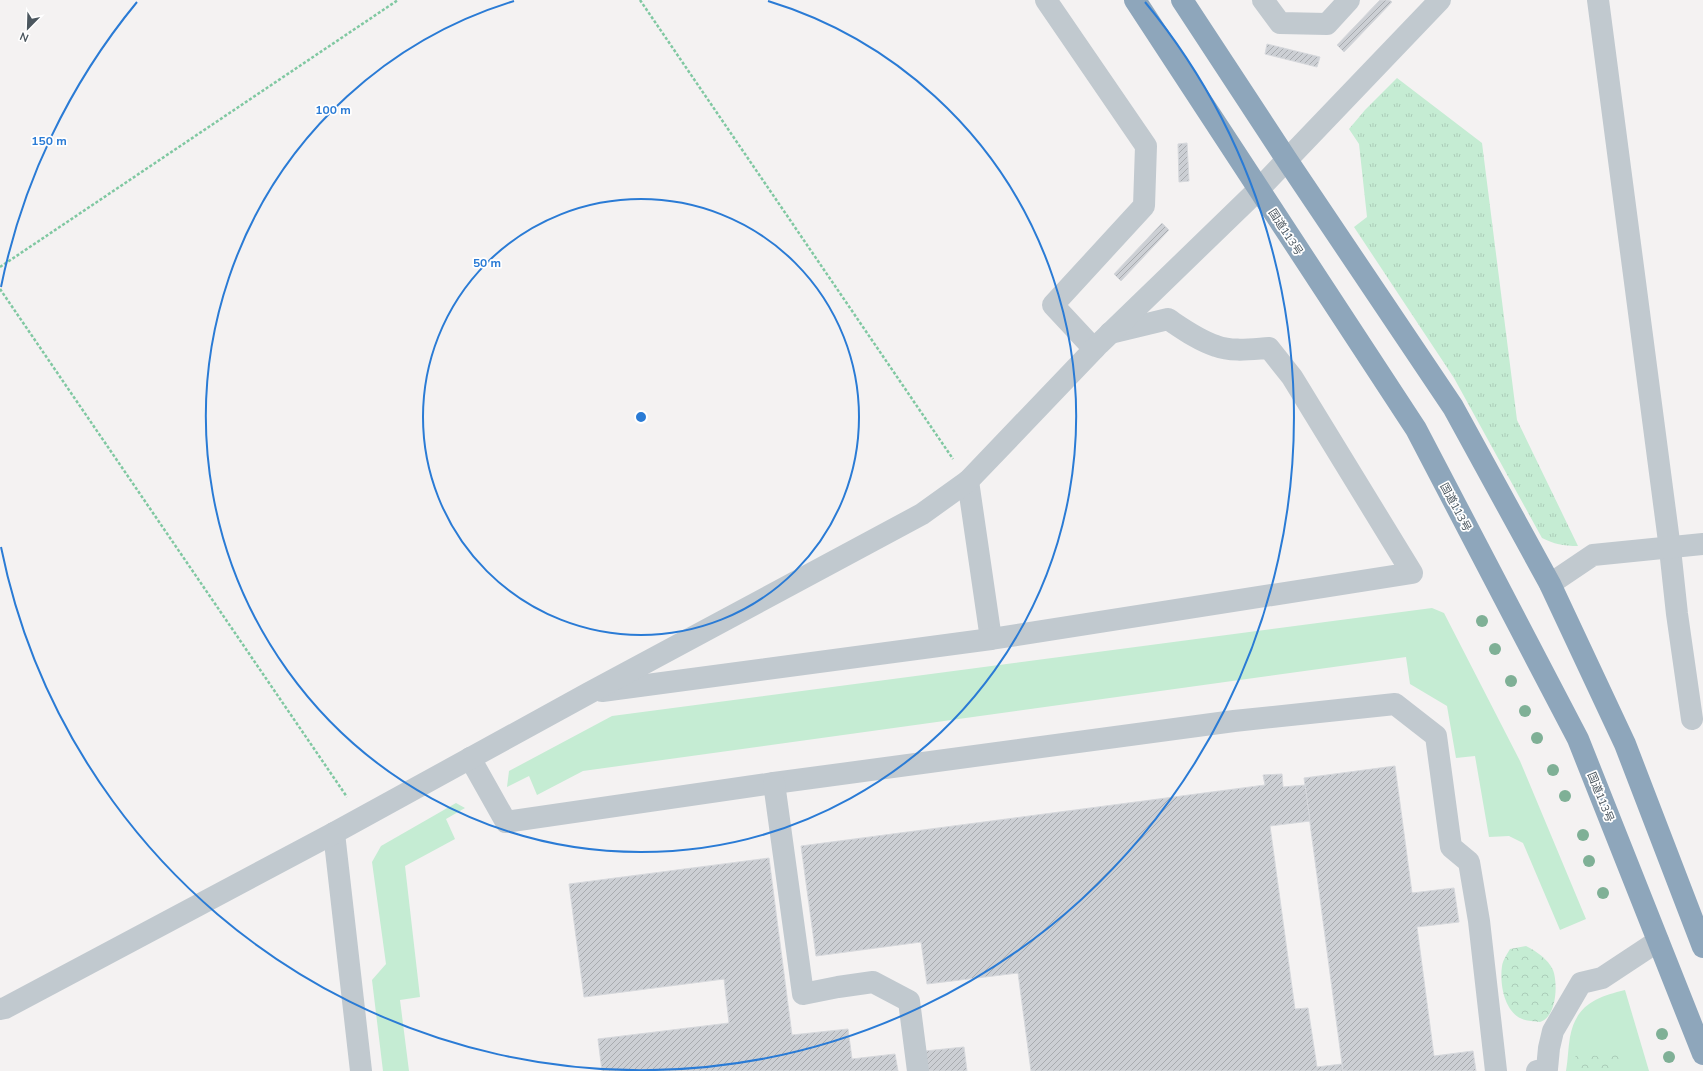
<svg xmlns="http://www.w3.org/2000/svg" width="1703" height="1071" font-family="'Nunito Sans','Noto Sans JP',sans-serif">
	<defs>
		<pattern id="forest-crowns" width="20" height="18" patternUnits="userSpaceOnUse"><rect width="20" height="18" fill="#c5ecd3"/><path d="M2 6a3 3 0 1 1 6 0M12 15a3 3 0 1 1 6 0" fill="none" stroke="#abccb8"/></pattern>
		<pattern id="park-tufts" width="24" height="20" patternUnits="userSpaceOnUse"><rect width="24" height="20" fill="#c5ecd3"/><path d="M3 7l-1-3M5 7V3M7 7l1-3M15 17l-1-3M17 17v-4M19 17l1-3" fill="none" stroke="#abccb8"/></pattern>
		<pattern id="building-hatch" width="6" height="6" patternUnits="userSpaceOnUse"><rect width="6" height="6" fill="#cccfd4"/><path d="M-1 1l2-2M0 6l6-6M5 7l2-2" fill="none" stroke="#a8abaf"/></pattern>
	</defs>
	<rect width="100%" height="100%" fill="#f4f2f2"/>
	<g fill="#c5ecd3">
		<polygon points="1432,608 1444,613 1520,761 1586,919 1560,930 1523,843 1509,836 1489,837 1475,756 1456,758 1447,706 1410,684 1406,657 583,771 537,795 529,776 507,787 509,771 612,716"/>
		<polygon points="456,803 465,808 446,819 455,839 405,866 420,997 400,1000 409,1071 383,1071 372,980 386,964 372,862 381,846"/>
		<path d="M1625,990L1649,1071H1566C1568,1060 1568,1048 1570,1037C1576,1005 1596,997 1625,990Z"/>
	</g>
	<g fill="url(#forest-crowns)">
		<path d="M1526,946C1536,951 1548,959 1553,970C1558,983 1557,1017 1540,1022C1538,1022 1534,1021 1531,1021C1506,1020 1499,987 1502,966C1503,960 1507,954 1510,949Z"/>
		<path d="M1584,1051C1588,1053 1592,1055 1596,1056C1606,1058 1612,1049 1620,1058L1616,1071H1579L1575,1057L1578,1052Z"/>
	</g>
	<path fill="url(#park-tufts)" d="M1397,78L1482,143L1517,420L1578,546C1563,546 1554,544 1542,538L1454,378L1354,227L1367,217L1359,144L1349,129L1365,110Z"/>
	<g fill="url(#building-hatch)" stroke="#d6d8dc">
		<polygon points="1380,0 1389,0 1392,2 1344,52 1337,45"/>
		<polygon points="1267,44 1320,57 1317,67 1265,54"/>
		<polygon points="1187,143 1189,181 1179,182 1178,144"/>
		<polygon points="1162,223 1169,230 1121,281 1114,274"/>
		<polygon points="1395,766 1412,893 1454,888 1459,922 1417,927 1434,1056 1473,1051 1476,1071 1343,1071 1304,778"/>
		<polygon points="1282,774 1283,787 1305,785 1310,821 1270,826 1295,1009 1308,1008 1317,1067 1342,1064 1343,1071 1031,1071 1018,973 927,984 921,942 816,956 801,846 1265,785 1263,775"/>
		<polygon points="769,858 792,1035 848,1029 852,1059 895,1054 898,1071 602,1071 598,1039 729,1023 724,979 584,997 569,884"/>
		<polygon points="964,1047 967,1071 927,1071 925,1051"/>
	</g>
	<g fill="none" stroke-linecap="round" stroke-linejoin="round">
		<g stroke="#80c8a2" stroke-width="2.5" stroke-dasharray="3 2" stroke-linecap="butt">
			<polyline points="640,0 953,459"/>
			<polyline points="0,267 398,0"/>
			<polyline points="0,289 347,797"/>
		</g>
		<g stroke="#c1c9cf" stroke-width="22">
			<polyline points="1046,0 1146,146 1144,206 1053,305 1094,349"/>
			<polyline points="1263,0 1280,23 1327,24 1349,0"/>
			<polyline points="1598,0 1670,549 1677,614 1692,719"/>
			<polyline points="968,481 991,639"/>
			<polyline points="1550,584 1593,555 1703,544"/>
			<path d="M602,691L991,639L1412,573L1292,377L1269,348C1252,349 1232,352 1216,346C1198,340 1183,329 1168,319L1110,333"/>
			<polyline points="470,758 506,822 774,783 1234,721 1395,704 1436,736 1451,847 1469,862 1479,921 1496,1071"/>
			<polyline points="774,783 803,994 838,987 873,982 909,1001 918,1071"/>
			<polyline points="334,833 361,1071"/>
			<polyline points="0,1009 5,1008 334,833 589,693 922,514 968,481 1099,344 1259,189 1440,0"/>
			<polyline points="1537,1071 1547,1069 1549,1048 1553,1031 1581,983 1602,978 1658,941"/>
		</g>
		<g stroke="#8ea6bb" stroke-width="22">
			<polyline points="1135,0 1416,429 1578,739 1703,1054"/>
			<polyline points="1182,0 1287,160 1453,407 1550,584 1625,744 1703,947"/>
		</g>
	</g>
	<g fill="#7fb096">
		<circle cx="1482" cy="621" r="6"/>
		<circle cx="1495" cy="649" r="6"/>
		<circle cx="1511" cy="681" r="6"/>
		<circle cx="1525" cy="711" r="6"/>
		<circle cx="1537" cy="738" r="6"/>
		<circle cx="1553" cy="770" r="6"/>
		<circle cx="1565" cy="796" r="6"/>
		<circle cx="1583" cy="835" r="6"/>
		<circle cx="1589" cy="861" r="6"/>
		<circle cx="1603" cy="893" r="6"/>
		<circle cx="1662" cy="1034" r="6"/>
		<circle cx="1669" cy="1057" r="6"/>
	</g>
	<g fill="none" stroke="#2a7bd5" stroke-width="2">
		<circle cx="641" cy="417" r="218"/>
		<path d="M768 1A435 435 0 1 1 514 1"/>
		<path d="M1 287A653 653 0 0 1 137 2M1145 2A653 653 0 1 1 1 547"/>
	</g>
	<g text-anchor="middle" stroke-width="3.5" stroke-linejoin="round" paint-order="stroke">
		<g font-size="11" fill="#4b565e" stroke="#fff">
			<text transform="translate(1286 232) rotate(57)" y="4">国道113号</text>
			<text transform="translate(1456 507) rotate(62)" y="4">国道113号</text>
			<text transform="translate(1601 797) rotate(68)" y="4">国道113号</text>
		</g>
	</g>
	<circle cx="641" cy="417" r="6" fill="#2a7bd5" stroke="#fff" stroke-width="2"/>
	<g font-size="12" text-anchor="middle" font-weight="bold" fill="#2a7bd5" stroke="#fff" stroke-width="3.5" stroke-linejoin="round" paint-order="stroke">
		<text x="333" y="114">100 m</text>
		<text x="49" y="145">150 m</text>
		<text x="487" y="267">50 m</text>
	</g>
	<g transform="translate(28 28) rotate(203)" stroke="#ffffff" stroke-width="3" paint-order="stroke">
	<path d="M0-3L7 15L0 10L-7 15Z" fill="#4b565e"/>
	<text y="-6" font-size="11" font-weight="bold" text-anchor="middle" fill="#4b565e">N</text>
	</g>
</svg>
